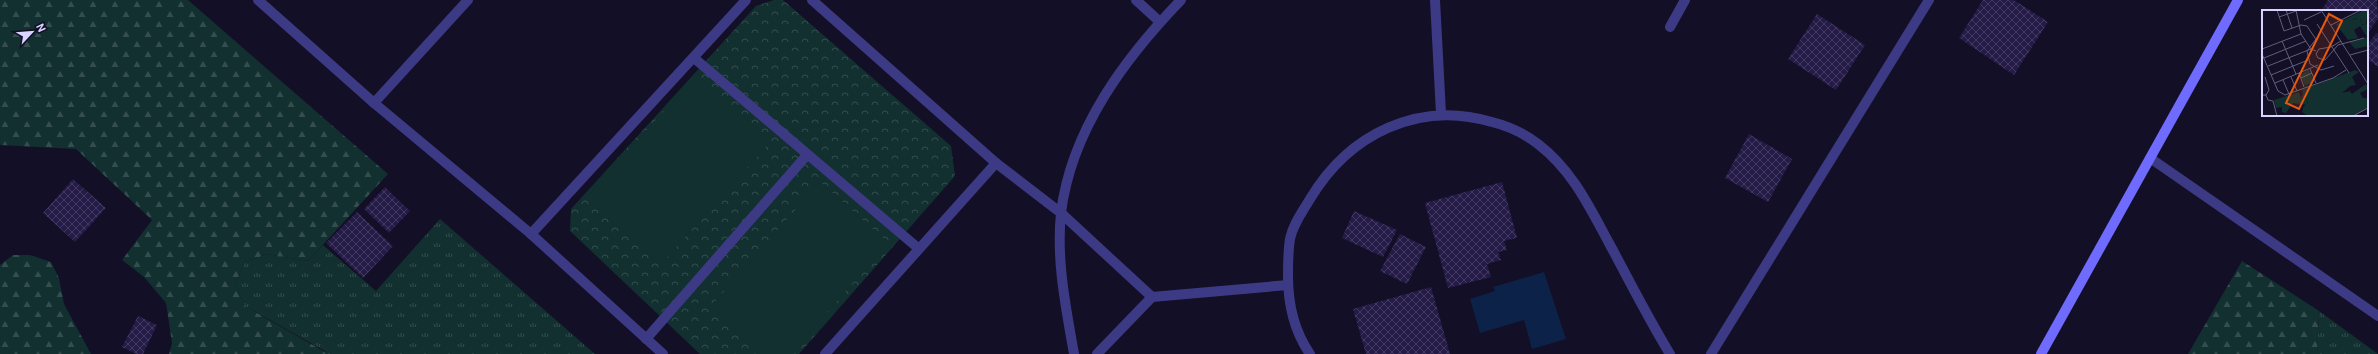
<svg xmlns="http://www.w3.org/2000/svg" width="2378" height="354" font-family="Roboto,sans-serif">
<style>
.grass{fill:url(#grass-tufts)}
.forest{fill:url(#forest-firs)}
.park{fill:url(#park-crowns)}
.pitch{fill:#12302f}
.water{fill:#0c2248}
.building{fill:url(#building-cross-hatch)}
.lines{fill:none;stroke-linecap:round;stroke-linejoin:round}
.lane{stroke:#3d3a85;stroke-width:10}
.street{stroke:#3d3a85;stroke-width:10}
.secondary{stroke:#6f6bff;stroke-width:10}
.inset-road{fill:none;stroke:#625e7d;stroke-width:1}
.view{fill:#e8590c;fill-opacity:0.15;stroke:#e8590c;stroke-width:2}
.inset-edge{fill:none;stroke:#d9d4ff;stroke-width:2}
</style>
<defs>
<pattern id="grass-tufts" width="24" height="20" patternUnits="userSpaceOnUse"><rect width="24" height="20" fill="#12302f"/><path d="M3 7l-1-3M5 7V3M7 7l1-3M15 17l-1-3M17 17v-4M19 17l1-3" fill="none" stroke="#344d4e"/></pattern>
<pattern id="forest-firs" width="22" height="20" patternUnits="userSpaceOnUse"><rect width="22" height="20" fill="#12302f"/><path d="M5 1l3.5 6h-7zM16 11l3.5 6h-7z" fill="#344d4e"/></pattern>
<pattern id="park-crowns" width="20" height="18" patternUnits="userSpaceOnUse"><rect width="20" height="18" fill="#12302f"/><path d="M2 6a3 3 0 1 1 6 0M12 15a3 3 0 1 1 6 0" fill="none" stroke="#344d4e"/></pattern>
<pattern id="building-cross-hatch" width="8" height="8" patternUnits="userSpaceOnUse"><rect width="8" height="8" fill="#241b47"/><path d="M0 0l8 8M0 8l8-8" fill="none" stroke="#433b63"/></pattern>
</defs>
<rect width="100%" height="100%" fill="#130f26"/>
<g class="grass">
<path d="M440,219l155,135h-269l-1,-3 -80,-45 -10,-22 10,-22 22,-8 41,7 15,-16 53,46z"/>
<path d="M2319,311l59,43h-61z"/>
</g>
<g class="forest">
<path d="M0,0h188l200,174 -80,87 -41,-7 -22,8 -10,22 10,22 80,46 1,2h-157l3,-11 -6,-40 -22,-26 -22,-17 30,-40 -76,-71 -76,-4z"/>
<path d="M13,255h17l21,7 8,16 5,26 27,50h-91v-89z"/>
<path d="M2242,261l77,50 -2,43h-129z"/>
</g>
<path class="park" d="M774,0h9l168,146 4,30 -156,178h-99l-130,-123 1,-22 185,-203z"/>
<g class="pitch">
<path d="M697,74l74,67 -111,124 -74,-67z"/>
<path d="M820,182l68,61 -98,111h-23l-55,-49z"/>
</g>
<path class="water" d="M1544,272l22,67 -34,10 -8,-29 -44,13 -10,-34 25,-8 -2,-4z"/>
<g class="building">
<path d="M1983,0h31l34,22 -34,53 -55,-37z"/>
<path d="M2328,0h49l1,19 -11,15v-23h-46z"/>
<path d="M1817,14l48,31 -29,45 -48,-31z"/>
<path d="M2376,33l2,1v33l-11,-8v-13z"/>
<path d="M1749,134l43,25 -24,43 -43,-24z"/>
<path d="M73,179l33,29 -31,34 -32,-29z"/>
<path d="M1502,182l15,56 -13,3 3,9 -9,2 3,8 -14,4 4,13 -43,11 -23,-85z"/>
<path d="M385,187l25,24 -21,22 -25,-24z"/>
<path d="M1354,211l43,19 -14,27 -41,-19z"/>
<path d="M357,212l36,34 -30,32 -37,-35z"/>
<path d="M1400,234l26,13 -19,37 -27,-13z"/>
<path d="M1431,287l19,67h-84l-13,-45z"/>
<path d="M138,316l19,9 -14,29h-7l-14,-7z"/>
</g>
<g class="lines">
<path class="lane" d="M646,339l161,-184"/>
<g class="street">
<path d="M258,0l116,103 157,131 132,120"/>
<path d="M812,0l184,163 65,50 91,84"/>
<path d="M1136,0l24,22"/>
<path d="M1435,0l6,113"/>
<path d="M1670,27l15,-27"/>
<path d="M694,58l224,190"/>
<path d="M374,103l94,-103"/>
<path d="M2150,158l228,158"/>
<path d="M531,234l215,-234"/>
<path d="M825,354l171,-191"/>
<path d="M1074,354c-8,-46 -18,-94 -13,-141 10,-83 64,-155 120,-213"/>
<path d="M1097,354l55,-57 136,-12"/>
<path d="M1310,354c-16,-23 -22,-51 -22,-78 0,-12 0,-25 2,-37 3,-15 13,-28 20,-40 39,-65 108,-99 182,-77 16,4 33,12 46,22 34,26 51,62 71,99 20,37 39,75 61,111"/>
<path d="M1711,354l218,-354"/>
</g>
<path class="secondary" d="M2041,354l197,-354"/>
</g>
<g transform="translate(2262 10)">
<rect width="106" height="106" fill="#130f26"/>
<path d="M102,0h4l-2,15 -6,-1 1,-8 -18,8 -3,-2zM93,60l4,2 -7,5 4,8 -6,1 -8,7 8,-2 2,3 14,-10 2,5 -8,4 3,5h5v10l-16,8h-44l-6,-4 1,-5 5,-4 -3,-6 -5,2 3,-5 -1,-4z" fill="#12302f"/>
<path d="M98,4l2,3 -2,4 2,4h4l2,-4v25l-13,3 -6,-7 18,-5 -7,-11 -6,4 4,8 -10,2 -12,-16 20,-5zM37,82l2,7h7l-1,6 -14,-2 -7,10 -4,-1v-5l-6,1 -2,-8z" fill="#12302f"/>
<path d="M47,60l5,11 -9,5 -5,-12z" fill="#12302f"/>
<path class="inset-road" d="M15,0l7,21 17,-6 6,1 10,15M24,0l6,18M34,0l5,24 10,15 5,2M59,0l47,74M17,7l17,-6M42,10l17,-8M55,14l32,49M69,15l30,-15M54,29l-9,12 3,13 11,6 13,-4M20,31l14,33M79,31l-10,6 -12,2 -3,5 2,4 7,2 13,-15 26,-7M0,39l39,-15M0,44l16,37 7,4 48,-17 13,-8M88,45l18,-5M2,48l42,-17M6,56l43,-17M48,59l6,14M37,63l5,14M9,65l37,-15M3,67l4,13 -3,5M29,67l6,14M39,68l11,-5M21,70l6,14M13,73l43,-18M0,85h4l2,5 5,1 4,15M91,106l15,-8"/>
<path class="view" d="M67,4l13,7 -43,88 -13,-6z"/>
<rect width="106" height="106" class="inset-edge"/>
</g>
<g transform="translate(32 32) rotate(64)" stroke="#130f26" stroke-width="3" paint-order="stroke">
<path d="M0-3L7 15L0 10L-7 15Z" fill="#d9d4ff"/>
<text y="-6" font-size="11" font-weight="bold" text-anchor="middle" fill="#d9d4ff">N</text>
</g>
</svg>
